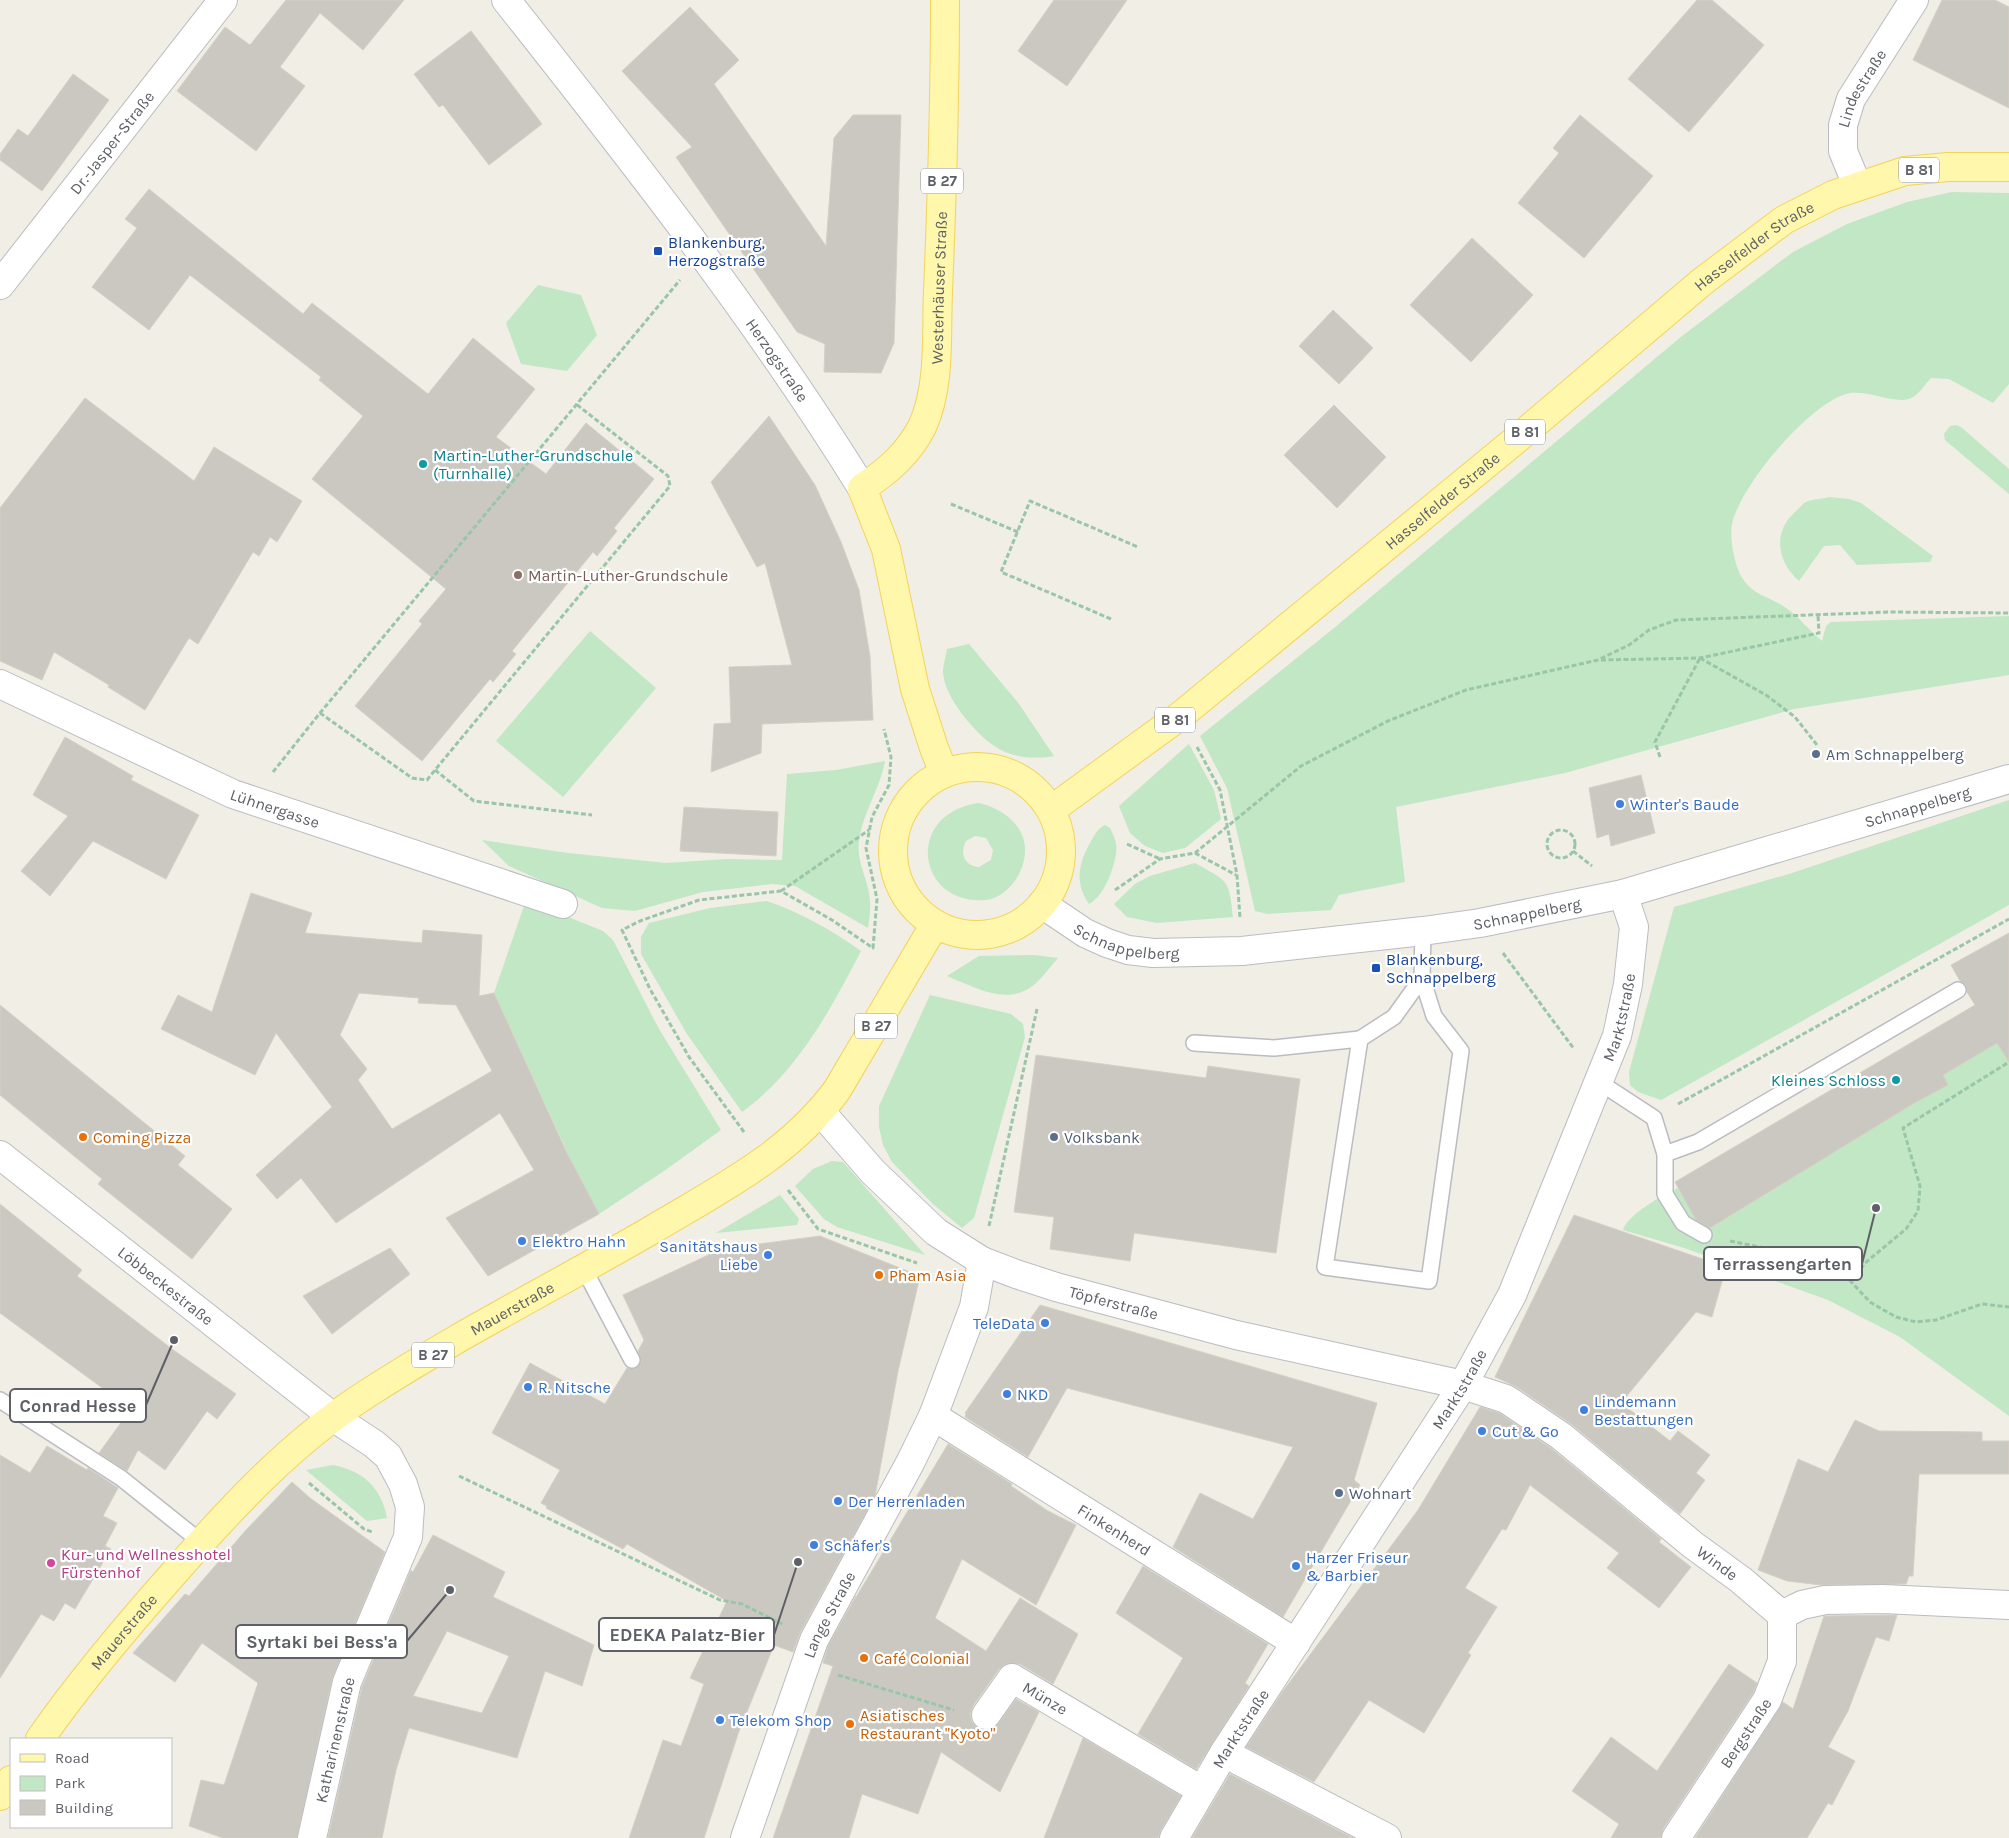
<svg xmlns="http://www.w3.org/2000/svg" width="2009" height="1838" font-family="Karla,sans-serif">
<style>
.green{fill:#c1e7c4;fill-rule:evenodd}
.building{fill:#cbc8c2;stroke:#d5d0c3;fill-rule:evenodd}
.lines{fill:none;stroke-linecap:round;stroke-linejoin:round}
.lane-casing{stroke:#babcc1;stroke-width:18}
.street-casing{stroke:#babcc1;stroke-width:30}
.secondary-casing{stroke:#bbbdc3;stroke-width:30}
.primary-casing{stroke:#f4d359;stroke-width:30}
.path{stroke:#99c6a8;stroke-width:3;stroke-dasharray:5 2.5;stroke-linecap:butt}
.lane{stroke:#fff;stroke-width:15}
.street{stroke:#fff;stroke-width:28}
.secondary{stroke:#fff;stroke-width:28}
.primary{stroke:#fff7ab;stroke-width:28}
.transit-dot{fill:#1a4fb4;stroke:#fff;stroke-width:2}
.culture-dot{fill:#0f9aa8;stroke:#fff;stroke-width:2}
.education-dot{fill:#8d6e63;stroke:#fff;stroke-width:2}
.service-dot{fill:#5c6f8a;stroke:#fff;stroke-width:2}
.shop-dot{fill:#3f7fe0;stroke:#fff;stroke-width:2}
.food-dot{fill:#e8710a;stroke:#fff;stroke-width:2}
.hotel-dot{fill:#d1479c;stroke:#fff;stroke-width:2}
.labels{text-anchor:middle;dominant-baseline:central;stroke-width:4.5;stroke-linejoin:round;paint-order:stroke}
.shield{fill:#fff;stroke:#8e9094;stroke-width:1}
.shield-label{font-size:15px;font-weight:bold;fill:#5d6066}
.street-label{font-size:16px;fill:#5d6066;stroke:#fff}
.transit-label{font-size:16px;fill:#164399;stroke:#fff;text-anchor:start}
.culture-label{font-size:16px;fill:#0d838f;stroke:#fff;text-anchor:start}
.education-label{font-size:16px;fill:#785e54;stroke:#fff;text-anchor:start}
.service-label{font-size:16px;fill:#4e5e75;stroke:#fff;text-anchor:start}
.shop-label{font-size:16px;fill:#366cbe;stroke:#fff;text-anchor:start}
.food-label{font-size:16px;fill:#c56008;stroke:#fff;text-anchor:start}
.hotel-label{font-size:16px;fill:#b23c85;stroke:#fff;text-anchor:start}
.leader{fill:none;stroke:#5d6066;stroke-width:2}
.callout-dot{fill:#5d6066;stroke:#fff;stroke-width:2}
.callout{fill:#fff;stroke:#5d6066;stroke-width:2}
.callout-label{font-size:18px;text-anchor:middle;font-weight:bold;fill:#5d6066}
</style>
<rect width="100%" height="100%" fill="#f0eee5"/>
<g class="green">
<path d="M1952,192l57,1v191l-16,19 -44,-24 -18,-1c-6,6 -11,15 -18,19 -15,10 -46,-9 -67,-3 -38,11 -106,92 -114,130 -3,13 3,45 11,55 11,17 28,18 43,29 13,9 24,23 36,33l4,-15 5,-4 178,-6v59l-215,34 -229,64 -169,34 9,75 -66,13 -8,15 -63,4 -13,-3 -28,-123 -27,-52 134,-108 348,-292 111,-84 54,-28 60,-22z"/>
<path d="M538,285l43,10 16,40 -30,36 -46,-7 -15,-41z"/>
<path d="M1956,425l5,2 48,42v25l-64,-54 -1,-6 6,-8z"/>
<path d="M1829,497l20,2 12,4 72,53 -3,6 -73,3 -17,-20 -16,1 -25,35c-21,-19 -27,-47 -5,-68 4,-3 8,-9 12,-11 6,-3 16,-3 23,-5z"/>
<path d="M590,631l66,57 -93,109 -67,-56z"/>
<path d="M969,644l50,60 35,52c-16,3 -38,2 -53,-6 -22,-11 -57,-52 -58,-78 0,-7 3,-16 4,-23z"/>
<path d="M1189,744l25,46 7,29 -36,29 -22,5 -18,-7 -15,-13 -11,-27z"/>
<path d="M885,761c-5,28 -22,51 -26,80 -3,22 10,39 11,60 1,9 -1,18 -2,27l-73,-42 -23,-2 -69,8 -68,19 -33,-3 -93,-42 -27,-26 86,13 98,10 61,-4 55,1 5,-86 49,-4z"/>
<path d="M2009,800v105l-348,195 -23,-8 -8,-7 -1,-13 45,-165 115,-33z"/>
<path d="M979,803c33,8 57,34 41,69 -6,13 -19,26 -34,28 -70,6 -82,-87 -7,-97zM975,836l11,2 7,12 -2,10 -12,7c-14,-1 -20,-13 -13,-26z"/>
<path d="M1105,825l5,3c4,8 8,17 6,26 -3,17 -12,42 -27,50 -14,-21 -11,-39 1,-61 4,-7 7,-14 15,-18z"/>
<path d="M1195,863c33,19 34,15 38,54l-76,6 -30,-6 -13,-13 21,-20 15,-8z"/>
<path d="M526,900l77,31 10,9 46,89 62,101 -57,41 -65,43 -30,-58 -75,-163z"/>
<path d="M767,901c35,12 64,29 94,50 -31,60 -64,121 -119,161l-55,-78 -46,-80v-17l8,-14 61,-15z"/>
<path d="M1034,955l24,3c-9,10 -19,25 -30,31 -26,15 -56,-3 -81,-13l32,-20z"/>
<path d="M930,995l81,19 12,10 2,13 -51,181 -12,10 -29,-24 -41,-42 -9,-17 -4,-18v-21z"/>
<path d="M2009,1026v390l-109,-79 -72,-37 -144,-52 -61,-18c6,-17 39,-34 55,-42l26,44 212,-130 27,-27 59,-35z"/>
<path d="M832,1161l11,1 82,93 -88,-28 -13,-8 -29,-33 18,-17z"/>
<path d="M780,1195l19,24 -2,6 -81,8z"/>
<path d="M333,1465c30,6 48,22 54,53l-20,3 -61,-51z"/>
</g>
<g class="building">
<path d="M286,0h118l-41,50 -43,-37 -40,54 25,19 -49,65 -79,-60 48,-64 25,18z"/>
<path d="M1054,0h73l-60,86 -49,-35z"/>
<path d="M1697,0h15l52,45 -75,87 -61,-53z"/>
<path d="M1942,0h53l14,7v101l-96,-48z"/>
<path d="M690,7l49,53 -25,24 112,162 8,-108 19,-23h48l-7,228 -13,30 -57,-1 1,-28 -28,-12 -121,-175 16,-10 -70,-76z"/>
<path d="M471,31l71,93 -53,41 -46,-60 -4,2 -25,-33z"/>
<path d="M73,74l36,26 -67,91 -42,-31v-6l18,-25 10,7z"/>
<path d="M1580,115l73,61 -69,82 -66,-55 41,-50 -6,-5z"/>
<path d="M149,189l154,125 9,-11 116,91 45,-56 62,51 -39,48 50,37 40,-51 68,56 -40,49 3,3 -20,25 -4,-4 -81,99 4,3 -23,28 -3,-3 -68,82 -67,-55 67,-82 -3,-3 27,-32 -134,-110 51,-63 -44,-36 2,-3 -131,-102 -41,55 -57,-43 45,-59 -12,-9z"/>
<path d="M1472,238l61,57 -62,67 -61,-57z"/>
<path d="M1333,310l40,38 -34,36 -40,-38z"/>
<path d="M85,398l109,83 20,-34 88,54 -25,41 -7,-5 -11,19 -6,-4 -55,92 -9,-6 -44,72 -37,-23 1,-2 -55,-33 -12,28 -42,-19v-153z"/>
<path d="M1334,405l52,52 -49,51 -53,-53z"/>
<path d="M769,416l46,69 26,57 18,48 11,66 3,64 -111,4 -1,29 -50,19 3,-48 17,-1 -2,-56 63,-2 -27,-102 -8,4 -46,-85z"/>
<path d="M65,737l68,39 -2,4 68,35 -33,64 -73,-38 -43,55 -29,-25 47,-55 -35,-21z"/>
<path d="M1641,775l14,58 -44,13 -2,-12 -12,4 -8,-50z"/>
<path d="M684,807l94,5 -2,44 -96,-5z"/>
<path d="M251,893l61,20 -7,20 117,10 1,-13 59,5 -3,61 15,-3 72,158 33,63 -111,62 -42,-58 88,-48 -34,-57 -164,110 -35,-45 -24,21 -21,-24 76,-68 -56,-74 -21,42 -94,-46 17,-34 34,17zM359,993l60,5 -1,5 38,2 36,66 -100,58 -34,-49 9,-11 -27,-34z"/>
<path d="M2009,933v129l-12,-19 -54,32 5,10 -32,17 -206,126 -14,-8 -21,-38 300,-177 -8,-13 -1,-7 -6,-4 -9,-16z"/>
<path d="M0,1005l185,151 -7,9 54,44 -40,50 -94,-75 4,-5 -102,-84z"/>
<path d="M1036,1055l170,23 2,-12 92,13 -24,174 -142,-20 -4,28 -80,-12 4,-32 -40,-5z"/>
<path d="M0,1204l82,66 -5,6 95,73 64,45 -19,25 -10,-8 -42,59 -27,-20 -11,21 -28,-18 32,-44 -131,-96z"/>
<path d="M1574,1215l152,52 -14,50 -16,-5 -75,91 49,38 8,-10 32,24 -14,18 9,7 -25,34 -110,-91 -55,-37 -20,-9z"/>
<path d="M820,1236l100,40 -22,95 -23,125 -75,137 -7,19 -19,-7 -36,89 -34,104h-75l34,-98 18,6 23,-62 -14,-6 37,-77 -100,-57 -4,5 -77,-41 1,-2 -6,-3 19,-33 -68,-37 38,-70 75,41 22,-36h9l5,-7 -3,-10 6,-11 -21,-45 98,-46z"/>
<path d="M390,1248l20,26 -78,60 -29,-38z"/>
<path d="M1040,1305l337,98 -23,77 6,5 -77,132 -110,-70 27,-54 53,26 40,-72 -226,-59 -39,69 -63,-40 1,-3 -1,-1z"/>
<path d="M1480,1407l19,6 53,36 109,90 -2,3 32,25 -32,41 -52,-40 12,-15 -89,-68 -24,45 -4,-1 -37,59 32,19 -29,46 3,2 -47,78 -55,-33 -55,82 -68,-35 37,-56 135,-181z"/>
<path d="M1855,1420l24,11 103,1v9h27v33h-90l-6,102h-4l-3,8 -85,1 -34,-4 -29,-11 40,-111 30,13z"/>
<path d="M948,1444l64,40 -1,2 37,25 28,14 -40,80 -74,-46 -27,59 51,33 34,-53 58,36 -25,50 -33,-20h-14l-7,5 -26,37 -3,8 2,8 5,5 7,3 8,-1 6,-5 18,-25 23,13 -39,80 -59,-40 -23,62 -56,-20 -13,44h-76l60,-172 -10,-3 5,-17 28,-50 -1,3z"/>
<path d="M47,1446l40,24 1,-2 30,20 -15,28 14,7 -12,23 6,3 -36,60 -10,-6 -11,18 -13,-7 -41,64v-223l30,18z"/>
<path d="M292,1482l18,16 75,54 -53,127 -35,159h-74l-34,-12 12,-46 23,5 34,-102 -56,-40 -27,39 -42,-29 52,-59 4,2 57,-66z"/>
<path d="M433,1535l72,37 -12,25 101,48 -12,41 -37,-15 -28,87 -108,-30 -13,42 -14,68h-54l34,-151 49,-117 2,2zM447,1631l62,25 -27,57 -69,-17z"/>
<path d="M1143,1566l125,78 -23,39 4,3 -53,83 -58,-35 45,-76 -67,-45z"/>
<path d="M1897,1615l-8,26 -13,-4 -28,74 -20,36 27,14 -23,44 -4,-2 -21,35h-112l88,-136 10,7 31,-93z"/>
<path d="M1729,1664l28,19 -4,10 -90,136 -2,9h-50l8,-14 -47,-33 39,-54 46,34z"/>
<path d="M1083,1738l98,58 -20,34 -3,8h-114z"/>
<path d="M1230,1774l123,64h-161z"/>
</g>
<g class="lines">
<defs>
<g id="lane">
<path d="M1422,978l12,38 27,35 -32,230 -104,-14 35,-228 34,-22 28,-39 1,-47"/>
<path d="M1194,1043l80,5 86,-9"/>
<path d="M1599,1082l55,36 11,36v40l18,29 21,12"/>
<path d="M1665,1154l33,-12 260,-152"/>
<path d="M584,1269l48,91"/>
<path d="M0,1400l121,78 80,64"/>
</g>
<g id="street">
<path id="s1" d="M1857,185l-14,-34v-26l8,-26 63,-99"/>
<path id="s2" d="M0,285l223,-285"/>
<path id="s3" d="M0,684l233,110 330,110"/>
<path id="s4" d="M1042,904l43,29 22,10 21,7 25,3 89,-2 181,-20 57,-8 143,-29 386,-115"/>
<path id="s5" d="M821,1112l52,60 63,60 46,29 34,13 40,13 180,48 227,50 43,14 55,37 132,109 48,35 41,35"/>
<path id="s6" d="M0,1155l333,262 41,27 14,12 15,28 7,23 -2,30 -61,145 -35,156"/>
<path id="s7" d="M933,1416l363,227"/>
<path d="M1782,1615l20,-10 23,-5 58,-1 126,6"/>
<path id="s8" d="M986,1715l26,-37 189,112"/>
<path d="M1224,1753l163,85"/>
<path id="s9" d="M745,1838l69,-198 96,-177 23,-47 41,-109 8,-46"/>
<path id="s10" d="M1174,1838l50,-85 239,-368 49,-90 105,-259 11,-52 6,-57 -11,-33"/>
<path id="s11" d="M1676,1838l91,-138 15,-39v-46"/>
</g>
<g id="secondary">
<path id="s12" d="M506,0c125,158 250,317 356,488"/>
</g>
<g id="primary">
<circle cx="977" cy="851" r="84"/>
<path id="s13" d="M944,773l-10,-25 -19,-59 -29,-140 -24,-61c25,-16 46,-34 60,-61 19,-41 14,-92 16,-135 4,-97 7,-195 7,-292"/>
<path id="s14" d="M1051,810l129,-94 338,-278 185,-157 81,-61 49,-25 72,-24 43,-4h61"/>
<path id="s15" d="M40,1739c41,-59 87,-113 134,-166 58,-66 117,-130 191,-178 94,-61 194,-111 290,-167 67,-40 135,-74 182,-138l98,-166"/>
<path d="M0,1796l11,-16"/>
</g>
</defs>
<use href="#lane" class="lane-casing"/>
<use href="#street" class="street-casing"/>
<use href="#secondary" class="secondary-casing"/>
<use href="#primary" class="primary-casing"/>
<g class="path">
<path d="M951,504l67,28"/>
<path d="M1111,619l-110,-47 29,-71 108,46"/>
<path d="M1700,658l66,37 29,22 22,28"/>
<path d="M1601,660l99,-2 119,-25 -1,-18"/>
<path d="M320,713l92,65 15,2 8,-10 235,-284 -2,-10 -92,-72"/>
<path d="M1197,747l23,43 17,85 3,43"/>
<path d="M1660,757l-5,-15 45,-84"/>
<path d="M435,770l39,31 118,14"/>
<path d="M273,772l47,-59 360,-433"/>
<circle cx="1561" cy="844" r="14"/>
<path d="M1127,844l33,15"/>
<path d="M1573,851l19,15"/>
<path d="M1195,853l41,22"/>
<path d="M1115,890l45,-31 35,-6 106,-87 87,-45 78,-31 132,-30 31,-15 20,-15 27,-10 214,-8 119,1"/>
<path d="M781,891l88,-61"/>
<path d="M1503,953l71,96"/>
<path d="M1678,1104l331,-185"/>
<path d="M744,1132l-55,-75 -39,-68 -28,-59 18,-9 59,-21 82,-9 51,29 41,28 4,-49 -11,-51 6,-31 17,-32 2,-28 -7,-28"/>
<path d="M788,1190l30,39 99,34"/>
<path d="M989,1226l48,-217"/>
<path d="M1730,1241l30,6 21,8 60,16 29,31 26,15 20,5 20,-2 46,-16 27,3"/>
<path d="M1852,1281l13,-18 41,-34 12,-18 2,-25 -17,-58 106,-66"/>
<path d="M459,1476l261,124 22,4 40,20"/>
<path d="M309,1483l55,46 8,3"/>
<path d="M838,1675l116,35"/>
</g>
<use href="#lane" class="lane"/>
<use href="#street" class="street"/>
<use href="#secondary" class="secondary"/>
<use href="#primary" class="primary"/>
</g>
<g class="transit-dot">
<rect x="653" y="246" width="10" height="10" rx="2.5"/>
<rect x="1371" y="963" width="10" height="10" rx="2.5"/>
</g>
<g class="culture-dot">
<circle cx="423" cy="464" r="5"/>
<circle cx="1896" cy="1080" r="5"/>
</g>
<circle class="education-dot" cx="518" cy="575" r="5"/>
<g class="service-dot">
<circle cx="1816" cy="754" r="5"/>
<circle cx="1054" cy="1137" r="5"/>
<circle cx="1339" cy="1493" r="5"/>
</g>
<g class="shop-dot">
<circle cx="1620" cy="804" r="5"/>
<circle cx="522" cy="1241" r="5"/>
<circle cx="768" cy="1255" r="5"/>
<circle cx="1045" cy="1323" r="5"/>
<circle cx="528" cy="1387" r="5"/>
<circle cx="1007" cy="1394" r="5"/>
<circle cx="1584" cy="1410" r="5"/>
<circle cx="1482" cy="1431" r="5"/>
<circle cx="838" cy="1501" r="5"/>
<circle cx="814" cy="1545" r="5"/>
<circle cx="1296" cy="1566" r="5"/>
<circle cx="720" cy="1720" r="5"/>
</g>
<g class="food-dot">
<circle cx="83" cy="1137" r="5"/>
<circle cx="879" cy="1275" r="5"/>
<circle cx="864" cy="1658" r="5"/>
<circle cx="850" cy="1724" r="5"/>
</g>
<circle class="hotel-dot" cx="51" cy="1563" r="5"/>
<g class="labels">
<g class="shield">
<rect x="1899" y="157.5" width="40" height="25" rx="4"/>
<rect x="921" y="168.5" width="42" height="25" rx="4"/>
<rect x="1505" y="419.5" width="40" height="25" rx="4"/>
<rect x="1155" y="707.5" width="40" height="25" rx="4"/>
<rect x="855" y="1013.5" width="42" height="25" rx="4"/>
<rect x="412" y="1342.5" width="42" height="25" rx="4"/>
</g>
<g class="shield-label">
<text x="1919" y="170">B 81</text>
<text x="942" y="181">B 27</text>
<text x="1525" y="432">B 81</text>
<text x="1175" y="720">B 81</text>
<text x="876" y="1026">B 27</text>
<text x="433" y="1355">B 27</text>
</g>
<g class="street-label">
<text stroke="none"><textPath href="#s1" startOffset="104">Lindestraße</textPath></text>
<text stroke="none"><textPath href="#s2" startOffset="181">Dr.-Jasper-Straße</textPath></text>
<text stroke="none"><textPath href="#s14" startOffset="902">Hasselfelder Straße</textPath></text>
<text stroke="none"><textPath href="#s13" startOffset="525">Westerhäuser Straße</textPath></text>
<text stroke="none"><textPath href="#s12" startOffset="451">Herzogstraße</textPath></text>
<text stroke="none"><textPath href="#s14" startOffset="499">Hasselfelder Straße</textPath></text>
<text stroke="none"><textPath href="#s4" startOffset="905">Schnappelberg</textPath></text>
<text stroke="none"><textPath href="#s3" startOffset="302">Lühnergasse</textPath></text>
<text stroke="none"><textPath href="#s4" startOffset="500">Schnappelberg</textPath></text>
<text stroke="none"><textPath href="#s4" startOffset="95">Schnappelberg</textPath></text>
<text stroke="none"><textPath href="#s10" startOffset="938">Marktstraße</textPath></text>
<text stroke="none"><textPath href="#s6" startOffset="211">Löbbeckestraße</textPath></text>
<text stroke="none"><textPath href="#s5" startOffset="359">Töpferstraße</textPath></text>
<text stroke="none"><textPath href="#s15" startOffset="646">Mauerstraße</textPath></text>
<text stroke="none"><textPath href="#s10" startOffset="532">Marktstraße</textPath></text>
<text stroke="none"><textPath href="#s7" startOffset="214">Finkenherd</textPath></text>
<text stroke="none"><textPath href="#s5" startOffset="1031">Winde</textPath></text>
<text stroke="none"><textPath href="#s9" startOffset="239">Lange Straße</textPath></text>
<text stroke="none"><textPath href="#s15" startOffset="136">Mauerstraße</textPath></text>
<text stroke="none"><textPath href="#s8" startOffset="84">Münze</textPath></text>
<text stroke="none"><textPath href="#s10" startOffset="128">Marktstraße</textPath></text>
<text stroke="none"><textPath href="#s11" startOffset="126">Bergstraße</textPath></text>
<text transform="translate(335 1740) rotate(-77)">Katharinenstraße</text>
</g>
<g class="transit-label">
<text x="668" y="242">Blankenburg,<tspan x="668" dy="18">Herzogstraße</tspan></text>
<text x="1386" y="959">Blankenburg,<tspan x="1386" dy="18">Schnappelberg</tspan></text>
</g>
<g class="culture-label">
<text x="433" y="455">Martin-Luther-Grundschule<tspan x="433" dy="18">(Turnhalle)</tspan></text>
<text x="1886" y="1080" text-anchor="end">Kleines Schloss</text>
</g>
<g class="education-label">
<text x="528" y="575">Martin-Luther-Grundschule</text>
</g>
<g class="service-label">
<text x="1826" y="754">Am Schnappelberg</text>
<text x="1064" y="1137">Volksbank</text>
<text x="1349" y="1493">Wohnart</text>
</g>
<g class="shop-label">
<text x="1630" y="804">Winter's Baude</text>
<text x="532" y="1241">Elektro Hahn</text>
<text x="758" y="1246" text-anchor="end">Sanitätshaus<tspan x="758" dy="18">Liebe</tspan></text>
<text x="1035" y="1323" text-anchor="end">TeleData</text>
<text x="538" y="1387">R. Nitsche</text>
<text x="1017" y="1394">NKD</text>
<text x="1594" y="1401">Lindemann<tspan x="1594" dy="18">Bestattungen</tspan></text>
<text x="1492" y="1431">Cut &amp; Go</text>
<text x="848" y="1501">Der Herrenladen</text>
<text x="824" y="1545">Schäfer's</text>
<text x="1306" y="1557">Harzer Friseur<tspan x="1306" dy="18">&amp; Barbier</tspan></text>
<text x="730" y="1720">Telekom Shop</text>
</g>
<g class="food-label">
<text x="93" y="1137">Coming Pizza</text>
<text x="889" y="1275">Pham Asia</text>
<text x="874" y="1658">Café Colonial</text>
<text x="860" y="1715">Asiatisches<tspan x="860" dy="18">Restaurant "Kyoto"</tspan></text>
</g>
<g class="hotel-label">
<text x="61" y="1554">Kur- und Wellnesshotel<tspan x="61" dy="18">Fürstenhof</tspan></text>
</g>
</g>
<path class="leader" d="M1876 1208L1862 1264M174 1340L146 1405M798 1562L774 1635M450 1590L407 1641"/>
<g class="callout-dot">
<circle cx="1876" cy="1208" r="5"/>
<circle cx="174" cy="1340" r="5"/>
<circle cx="798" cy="1562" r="5"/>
<circle cx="450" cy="1590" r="5"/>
</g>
<g class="callout">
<rect x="1704" y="1247" width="158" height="33" rx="5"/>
<rect x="10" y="1389" width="136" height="33" rx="5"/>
<rect x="599" y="1618" width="175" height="33" rx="5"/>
<rect x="236" y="1625" width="171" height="33" rx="5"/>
</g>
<g class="callout-label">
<text x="1783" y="1270">Terrassengarten</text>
<text x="78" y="1412">Conrad Hesse</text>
<text x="687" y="1641">EDEKA Palatz-Bier</text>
<text x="322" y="1648">Syrtaki bei Bess'a</text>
</g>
<rect x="10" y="1738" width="162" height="90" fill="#ffffff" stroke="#bebfc2"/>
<rect x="20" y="1754" width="25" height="8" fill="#fff7ab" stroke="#bebfc2"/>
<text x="55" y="1763" font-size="15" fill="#5d6066">Road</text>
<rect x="20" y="1776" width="25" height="15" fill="#c1e7c4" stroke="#bebfc2"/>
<text x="55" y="1788" font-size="15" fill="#5d6066">Park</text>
<rect x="20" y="1800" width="25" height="15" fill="#cbc8c2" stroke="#bebfc2"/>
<text x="55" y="1813" font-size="15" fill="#5d6066">Building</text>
</svg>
